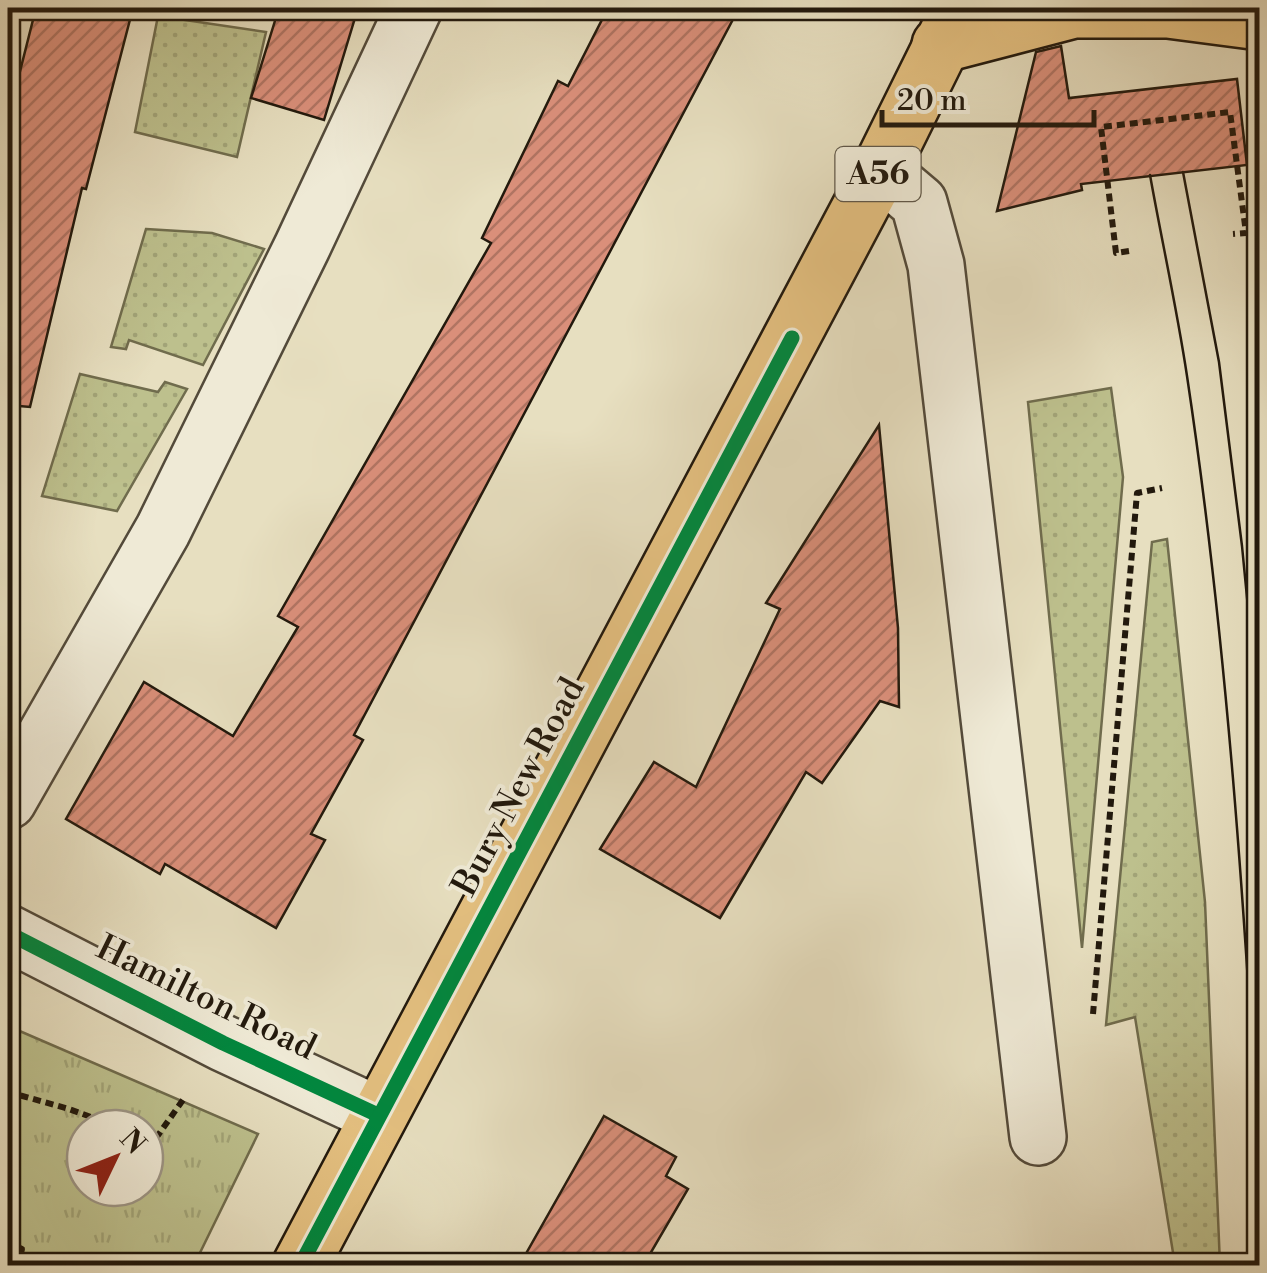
<svg xmlns="http://www.w3.org/2000/svg" width="1267" height="1273" font-family="'Libre Bodoni',serif">
<style>
.grass{fill:url(#grass-dots);stroke:#706c4d;stroke-width:2.5}
.park{fill:url(#park-tufts);stroke:#706c4d;stroke-width:2.5;fill-rule:evenodd}
.building{fill:url(#building-hatch);stroke:#22190d;stroke-width:2.5}
.lines{fill:none;stroke-linecap:round;stroke-linejoin:round}
.minor-casing{stroke:#534a3a;stroke-width:60}
.highway-casing{stroke:#22190d;stroke-width:60}
.path{stroke:#22190d;stroke-width:6;stroke-dasharray:8 5;stroke-linecap:butt}
.minor{stroke:#efead6;stroke-width:55}
.highway{stroke:#e4c080;stroke-width:55}
.tram{stroke:#22190d;stroke-width:2.5}
.cycleway-casing{stroke:#efead6;stroke-width:21}
.cycleway{stroke:#00873e;stroke-width:15}
.labels{text-anchor:middle;dominant-baseline:central;stroke-width:8;stroke-linejoin:round;paint-order:stroke}
.shield{fill:#efead6;stroke:#605849;stroke-width:2.5}
.shield-label{font-size:32px;font-weight:bold;fill:#22190d}
.street-label{font-size:35px;fill:#22190d;stroke:#efead6}
</style>
<defs>
<pattern id="grass-dots" width="8" height="8" patternUnits="userSpaceOnUse" patternTransform="scale(2.5)"><rect width="8" height="8" fill="#bdc08d"/><path d="M2 2h.1M6 6h.1" fill="none" stroke="#a2a478" stroke-width="1.8" stroke-linecap="round"/></pattern>
<pattern id="park-tufts" width="24" height="20" patternUnits="userSpaceOnUse" patternTransform="scale(2.5)"><rect width="24" height="20" fill="#bdc08d"/><path d="M3 7l-1-3M5 7V3M7 7l1-3M15 17l-1-3M17 17v-4M19 17l1-3" fill="none" stroke="#a2a478"/></pattern>
<pattern id="building-hatch" width="6" height="6" patternUnits="userSpaceOnUse" patternTransform="scale(2.5)"><rect width="6" height="6" fill="#da8f7a"/><path d="M-1 1l2-2M0 6l6-6M5 7l2-2" fill="none" stroke="#b07462"/></pattern>
</defs>
<rect width="100%" height="100%" fill="#e7dfc0"/>
<filter id="stains"><feTurbulence type="fractalNoise" baseFrequency=".002" numOctaves="4"/><feColorMatrix values="0 0 0 0 .2 0 0 0 0 .09 0 0 0 0 .02 0 0 0 .5 -.17"/></filter>
<radialGradient id="worn" r=".72"><stop offset=".6" stop-color="#630" stop-opacity="0"/><stop offset="1" stop-color="#630" stop-opacity=".3"/></radialGradient>
<g class="grass">
<path d="M158,16l108,16 -29,125 -102,-25z"/>
<path d="M146,229l66,4 52,16 -61,116 -74,-25 -3,9 -15,-2z"/>
<path d="M80,374l78,18 7,-10 22,7 -70,122 -75,-15z"/>
<path d="M1111,388l12,89 -41,471 -54,-546z"/>
<path d="M1167,539l38,363 15,363h-45l-40,-248 -29,8 46,-483z"/>
</g>
<path class="park" d="M8,1026l250,108 -64,131h-186zM85,1128h60v60h-60z"/>
<g class="building">
<path d="M36,8h97l-47,181 -4,-1 -52,219 -22,-2v-286z"/>
<path d="M279,8h79l-34,112 -73,-22z"/>
<path d="M608,8h131l-385,727 9,5 -52,94 14,6 -49,88 -111,-64 -5,10 -94,-55 78,-137 89,54 65,-109 -20,-11 213,-373 -9,-5 76,-157 10,5z"/>
<path d="M1061,46l8,52 168,-19 10,86 -166,19 1,6 -85,21 39,-159z"/>
<path d="M879,425l19,203 1,79 -19,-6 -58,82 -16,-11 -86,146 -120,-69 54,-87 42,25 84,-178 -14,-6z"/>
<path d="M604,1116l72,41 -10,19 22,13 -45,77h-124z"/>
</g>
<g class="lines">
<defs>
<g id="minor">
<path d="M880,170l39,33 17,62 102,872"/>
<path d="M8,801l155,-271 139,-283 112,-239"/>
<path d="M8,933l215,110 155,72"/>
</g>
<g id="highway">
<path d="M940,45l134,-35h94l92,12"/>
<path d="M300,1266l580,-1096 80,-162"/>
</g>
</defs>
<use href="#minor" class="minor-casing"/>
<use href="#highway" class="highway-casing"/>
<g class="path">
<path d="M1129,251l-13,2 -15,-126 129,-15 16,121 -13,1"/>
<path d="M1093,1014l44,-521 25,-5"/>
<path d="M8,1092l61,17 52,19"/>
<path d="M145,1137l9,4 31,-44"/>
<path d="M8,1243l14,6 -4,17"/>
</g>
<use href="#minor" class="minor"/>
<use href="#highway" class="highway"/>
<g class="tram">
<path d="M1183,172l36,190 23,184 18,186"/>
<path d="M1150,175c12,67 27,134 37,201 40,266 58,536 73,805"/>
</g>
<defs>
<g id="cycleway">
<path d="M8,933l215,110 155,72"/>
<path d="M300,1266l492,-928"/>
</g>
</defs>
<use href="#cycleway" class="cycleway-casing"/>
<use href="#cycleway" class="cycleway"/>
</g>
<g class="labels">
<rect class="shield" x="835.5" y="147" width="85" height="54" rx="8"/>
<g class="shield-label">
<text x="878" y="174">A56</text>
</g>
<g class="street-label">
<text transform="translate(519 787) rotate(-62)">Bury New Road</text>
<text transform="translate(206 998) rotate(26)">Hamilton Road</text>
</g>
</g>
<rect width="1267" height="1273" fill="none" stroke="#e7dfc0" stroke-width="40"/>
<rect x="10" y="10" width="1247" height="1253" fill="none" stroke="#22190d" stroke-width="5"/>
<rect x="20" y="20" width="1227" height="1233" fill="none" stroke="#22190d" stroke-width="2.5"/>
<g transform="translate(115 1158) rotate(47)"><circle r="48" fill="#efead6" stroke="#9d9686" stroke-width="2.5"/>
<path d="M0-8L18 38L0 25L-18 38Z" fill="#8f2418"/>
<text y="-15" font-size="28" font-weight="bold" text-anchor="middle" fill="#22190d">N</text>
</g>
<path d="M882 110v15h212v-15" fill="none" stroke="#22190d" stroke-width="5"/>
<text x="897" y="110" font-size="30" fill="#22190d" stroke="#efead6" stroke-width="8" paint-order="stroke">20 m</text>
<rect width="100%" height="100%" filter="url(#stains)"/>
<rect width="100%" height="100%" fill="url(#worn)"/>
</svg>
